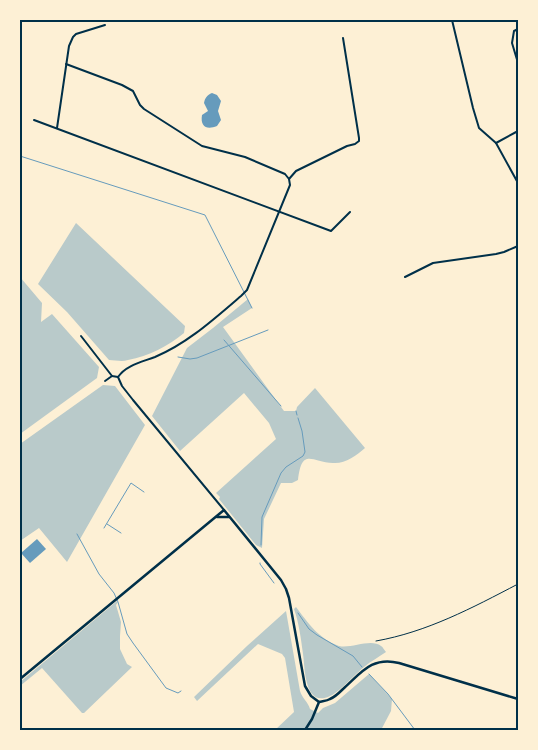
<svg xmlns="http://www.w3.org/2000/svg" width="538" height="750" font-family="'Source Serif 4',serif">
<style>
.green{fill:#b9caca}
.water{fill:#669bbc}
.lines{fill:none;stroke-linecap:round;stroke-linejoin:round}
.stream{stroke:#669bbc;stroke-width:1}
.path{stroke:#003049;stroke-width:1}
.minor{stroke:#003049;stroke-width:2}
.tertiary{stroke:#003049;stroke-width:2.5}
.neatline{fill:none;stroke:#003049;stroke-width:2}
</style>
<rect width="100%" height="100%" fill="#fdf0d5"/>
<g class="green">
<path d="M76,223l109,103 -1,7c-16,13 -35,23 -56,27 -6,2 -13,0 -19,0l-42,-48 -29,-28z"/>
<path d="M20,277l22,26 -1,19 11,-8 47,53 -2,11 -77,56z"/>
<path d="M248,299l4,9 -29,19 61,84h12l1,-4 18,-19 50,60c-9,8 -20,16 -32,15 -22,-1 -31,-16 -35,17l-6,3h-11l-17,36 -2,29 -6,-3 -37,-46 1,-2 -4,-4 60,-54 -7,-16 -25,-30 -64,58 -28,-35 35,-68 26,-20z"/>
<path d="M103,385l12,1 30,39 -78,137 -28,-34 -19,13v-97z"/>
<path d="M117,601l1,1 -2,3 5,17 -1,14v13l7,15 5,3 -48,46h-2l-40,-45 -22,18v-4z"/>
<path d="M296,607c12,16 23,32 43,39 12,3 32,-8 42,0 2,1 3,4 5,6 -7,5 -15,9 -22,15 -10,8 -25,26 -36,30 -24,9 -23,-30 -25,-43 -2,-15 -4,-31 -9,-45z"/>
<path d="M286,611l14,80c2,7 8,11 10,18l8,4 5,-5 12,-5 34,-29 23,25 -1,12 -10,19h-106l19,-18 -9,-54 -3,-4 -24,-10 -61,57 -3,-4 53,-51z"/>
</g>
<g class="water">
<path d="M212,93l5,2 4,6 -3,10 3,9 -4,6c-10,4 -17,1 -15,-11l6,-4 -4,-8c1,-5 3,-8 8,-10z"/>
<path d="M37,539l9,10 -16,14 -9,-10z"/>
</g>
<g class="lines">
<g class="stream">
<path d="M20,156l185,59 47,93"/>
<path d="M224,340l57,66"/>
<path d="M178,357l12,2 7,-1 71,-28"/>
<path d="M296,411l1,4"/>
<path d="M107,524l14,9"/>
<path d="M104,528l27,-45 13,9"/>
<path d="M77,534l22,40 15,19 4,9 9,32 6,9 33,45 12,5 3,-2"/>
<path d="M261,545l1,-28 19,-44 5,-6 17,-11 2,-4 -3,-21 -4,-13"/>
<path d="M260,563v1l14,19"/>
<path d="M298,613l11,16 8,6 36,21 9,11"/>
<path d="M369,674l19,20 27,36"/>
</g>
<path class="path" d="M376,641c51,-9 96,-33 142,-57"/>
<g class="minor">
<path d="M452,20l21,88 6,20 17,15 22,-12"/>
<path d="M518,29l-4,2 -2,12 6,20"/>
<path d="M66,64l56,21 11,6 7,14 4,4 58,37 43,11 40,17 4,5"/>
<path d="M34,120l297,111 19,-19"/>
<path d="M57,128l12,-82 4,-9 3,-3 29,-9"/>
<path d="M496,143l22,40"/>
<path d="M405,277l28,-14 63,-9 8,-2 14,-6"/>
<path d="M81,336l31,40 6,1"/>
<path d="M105,381l7,-5"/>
<path d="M224,510l-91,-110 -11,-14 -4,-9c8,-12 24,-15 37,-20 33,-14 59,-38 86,-61l6,-6 43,-105 -1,-6 7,-8 51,-25 8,-2 4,-3v-3l-16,-100"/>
</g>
<g class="tertiary">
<path d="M217,517h12"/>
<path d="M20,679l204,-169 57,70 5,9 3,9 16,88 6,10 8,6"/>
<path d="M305,730l7,-11 7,-17c4,-1 8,-1 11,-3 5,-2 9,-6 13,-10 18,-16 29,-33 56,-26l119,36"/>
</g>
</g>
<rect width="538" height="750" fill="none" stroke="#fdf0d5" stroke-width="42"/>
<rect x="21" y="21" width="496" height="708" class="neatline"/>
</svg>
